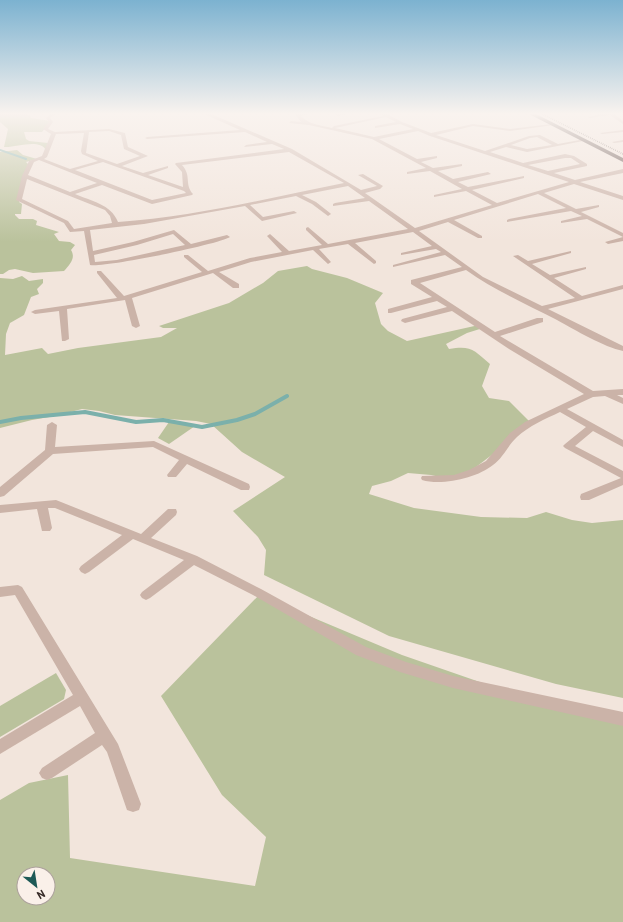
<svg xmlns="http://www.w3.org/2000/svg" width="623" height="922" font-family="Barlow,sans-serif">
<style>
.green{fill:#bac29c;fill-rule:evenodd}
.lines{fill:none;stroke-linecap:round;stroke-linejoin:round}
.stream-far1{stroke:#7bb0ab;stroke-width:2}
.stream{stroke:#7bb0ab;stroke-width:4}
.street{fill:#cbb3a8;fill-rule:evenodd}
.highway{fill:#58443f;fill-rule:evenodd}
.rail{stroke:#372b28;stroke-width:1.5;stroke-dasharray:0.5 1.5;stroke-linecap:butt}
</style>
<rect width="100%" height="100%" fill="#f2e5dc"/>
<g class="green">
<path d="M0,113l30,2 1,3 20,3 -9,11h-18l2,7 3,2 19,2 -2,7c-7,-12 -31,-2 -42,-3l4,-18 -8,-7z"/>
<path d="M17,150l6,5 14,4 -11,3 4,4 -11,36 3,2 -1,10h-6v1l4,4h14l4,2 -1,4 23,7 -5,2 5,7 11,1 5,3 -4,5c5,8 -1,14 -7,21l-31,2 -18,-4 -6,1 -6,4h-3v-122z"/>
<path d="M307,266l5,3 35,9 36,15 -8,10 6,21 7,7 19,10 72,-16 4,3 -16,5 -21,11 3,5c22,-4 25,1 41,15l-8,22 7,12 20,3 23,23 -56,43 -22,13 -23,-5 -23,-2 -17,8 -19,5 -3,8 45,14 67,9 46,1 19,-6 26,8 20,3 31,-3v178l-67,-14 -167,-48 -125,-61 2,-25 -8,-13 -25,-26 52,-34 -43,-25 -31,-28 -15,-3 -81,-6 -16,-4 -17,-2 -27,7 -23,4 -32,8v-150l13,1 9,-3 7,5 14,-2v4l-6,6 2,5 -8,3 -7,18 -14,8 -4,11 -1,21 37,-7 6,6 30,-6 83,-11 16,-9h-14l-4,-2 70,-23 34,-20 15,-12z"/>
<path d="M169,422l26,4 -26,18 -11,-6z"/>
<path d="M259,595l143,60 115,40 106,23v204h-623v-122l29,-17 39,-8 2,83 185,28 11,-49 -44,-42 -61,-99zM24,874h24v24h-24z"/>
<path d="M56,673l10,17 -2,9 -64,38v-31z"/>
</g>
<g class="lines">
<path class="stream-far1" d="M0,150l26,9"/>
<path class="stream" d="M0,422l21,-4 64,-6 51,10 27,-2 39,7 35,-7 18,-6 32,-18"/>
<g class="street">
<path d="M52,113h5l-7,5 3,4 -5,7 7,3 54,-3 16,4 3,14 20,9 -26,10 21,7 25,-7v2l-20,7 35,12 -1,-15 -7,-8 1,-1 108,-14 -12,-5 -28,3 2,-2 21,-3 -22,-10 -98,7 -2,-1 2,-1 93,-7 -38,-17h7l83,36 69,41 16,-4 -19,-11 5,-1 20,12 -3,3 -15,4 50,35 77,-23 -26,-14 -32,6v-2l28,-6 -32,-18 -23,3v-2l19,-4 -54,-29 -63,-14 -20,-2 2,-2 10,1 -7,-9h17l-10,3c8,9 20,9 31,12l2,-2 49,-10 -4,-3h6l17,9 29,11 42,-9 37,5 42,-5 2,1 -44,6 -37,-5 -37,9 49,16 44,-15 11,-1 18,9 27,-5 -2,2 -56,11 -21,-5 -16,5 33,11 42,-9 9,2 13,8v2l-33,7 21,7 48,-11v4l-43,9 43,14v4l-49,-16 -30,9 32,16 23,-4v2l-18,5 42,21v4l-36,-18 -26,4v-2l21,-5 -11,-5 -64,11v-2l2,-1 57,-11 -28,-14 -84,26 28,16v2h-4l-30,-16 -29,9 64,46 59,29 33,-8 -62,-42 5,-1 10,6 43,-10v2l-39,11 18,11 36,-8v2l-32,9 28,18 41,-11v4l-75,20 75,37v5c-19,-4 -48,-21 -66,-31 -31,-16 -63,-30 -91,-50l-46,13 75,49 42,-14h6v4l-43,14 93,55 30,-2v6h-6l6,3v6l-18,-8 -12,1 -26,12 56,31v7l-30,-16 -18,15 48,25v14l-34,15h-8l-1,-3 1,-3 40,-16 -56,-30 -2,-2 2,-2 21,-17 -26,-15c-15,7 -31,14 -43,25 -9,8 -14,21 -24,28 -16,13 -51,21 -71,15l-1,-2 1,-2 32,-1 15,-5 17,-9 24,-28 15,-11 59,-28 -75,-45 -57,-38 -47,12 -4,-2 1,-2 45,-12 -10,-6 -46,12h-3v-4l44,-12 -21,-13v-4l51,-13 -17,-12 -52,12v-2l48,-13 -5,-3 -35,6v-2l31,-7 -19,-14 -58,11 21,18v2l-2,1 -26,-20 -29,5 12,13 -3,2 -15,-14 -62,12 -32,10 20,12v4h-6l-20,-15 -81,25 8,28 -4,2 -4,-2 -7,-26 -58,9 2,30 -4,2h-3l-3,-30 -24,3 -4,-2 4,-2 82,-12 -20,-25v-2h4l23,25 78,-24 -18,-15v-2h4l20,16 42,-13 32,-6 -15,-16 3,-2 19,17 33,-6 -16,-15v-2l2,-1 20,17 80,-15 -39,-28 -36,5v-2l2,-1 30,-5 -17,-12 -46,9 14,7 14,11 1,1 -3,2 -16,-12 -16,-8 -46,9 13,12 31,-6 3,2 -35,8 -17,-15 -101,18 -54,6 3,21 40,-9 41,-12 17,14 36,-9 3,2c-10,7 -126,31 -140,28l-6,-34 -14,1 -6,-9 -48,-23 6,-24 7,-15 13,-5 9,-22 -8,-5 6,-7 -3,-4zM386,117l10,5 -21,4v2l25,-4 13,5 -39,8 -39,-9zM109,131l12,4 3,14 16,7 -23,8 -31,-11 3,-21zM418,131l12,5 139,46 -72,21 -25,-13 52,-12v-2l-56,11 -10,-5 33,-8 -3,-2 -35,7 -15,-8 24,-5v-2l-29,4 -12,-6 16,-4v-2l-20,3 -38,-20zM84,133l-3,18 1,3 16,7 -28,8 -26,-10 3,-2 9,-23zM537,137l15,8 -25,4 -16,-4 19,-7zM289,152l55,31c-75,15 -150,34 -226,39 -7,-18 -27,-21 -43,-28l27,-9 50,19 40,-9 1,-1c-9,-10 -1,-18 -11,-29zM565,158h6l9,6 -32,7 -20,-6zM39,160l58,23 -27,9 -42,-17 6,-13zM103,162l81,29 2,2 -34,7 -77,-30zM27,179l78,31 5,6 2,7 -38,6 -6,-8 -46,-22zM173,234l12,11 -68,15 -22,2 -1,-7 43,-10z"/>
<path d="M339,113h11l-12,3 -2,-1z"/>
<path d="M606,113h7l10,8v3l-13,-9 -20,3 -2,-1z"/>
<path d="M623,130v2l-21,2 -2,-1z"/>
<path d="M623,140v2l-9,1 -2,-1z"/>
<path d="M623,237v4l-15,3 -3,-2z"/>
<path d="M52,422l5,3 -2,22 99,-6 95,43 1,3 -1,3h-8l-54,-26 -11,13h-8l-1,-2 12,-15 -26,-13 -100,7 -49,42 -4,1v-10l45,-37 2,-25z"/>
<path d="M56,500l85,34 27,-25h8l1,3 -1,3 -25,23 46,18 64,33 105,58 40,15 47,14 170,36v14l-170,-38 -53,-16 -44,-17 -103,-60 -59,-30 -44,33 -4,2 -4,-2 -2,-3 2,-3 42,-32 -51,-21 -44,33 -4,2 -4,-2 -2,-3 2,-3 41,-31 -67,-27h-7l4,20 -2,3h-8l-5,-22 -37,4v-8z"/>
<path d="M18,585l4,2 96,157 23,60 -2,6 -6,2 -6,-2 -20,-58 -5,-7 -50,33 -5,2 -5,-2 -3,-5 3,-5 53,-35 -15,-27 -80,48v-15l73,-44 -58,-100 -15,2v-10z"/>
</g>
<path class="highway" d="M527,113h7l89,45v4z"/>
<path class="rail" d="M540,113l83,41"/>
</g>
<linearGradient id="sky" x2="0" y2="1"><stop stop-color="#7cb2d0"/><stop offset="0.47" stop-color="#f9f3ef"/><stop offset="1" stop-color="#f9f3ef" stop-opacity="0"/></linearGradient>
<rect width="623" height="242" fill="url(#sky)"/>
<g transform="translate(36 886) rotate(150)"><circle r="19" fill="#faf0e9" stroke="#aca19c"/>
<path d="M0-3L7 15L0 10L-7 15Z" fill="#1d5956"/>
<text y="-6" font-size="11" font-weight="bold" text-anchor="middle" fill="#372b28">N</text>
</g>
</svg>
